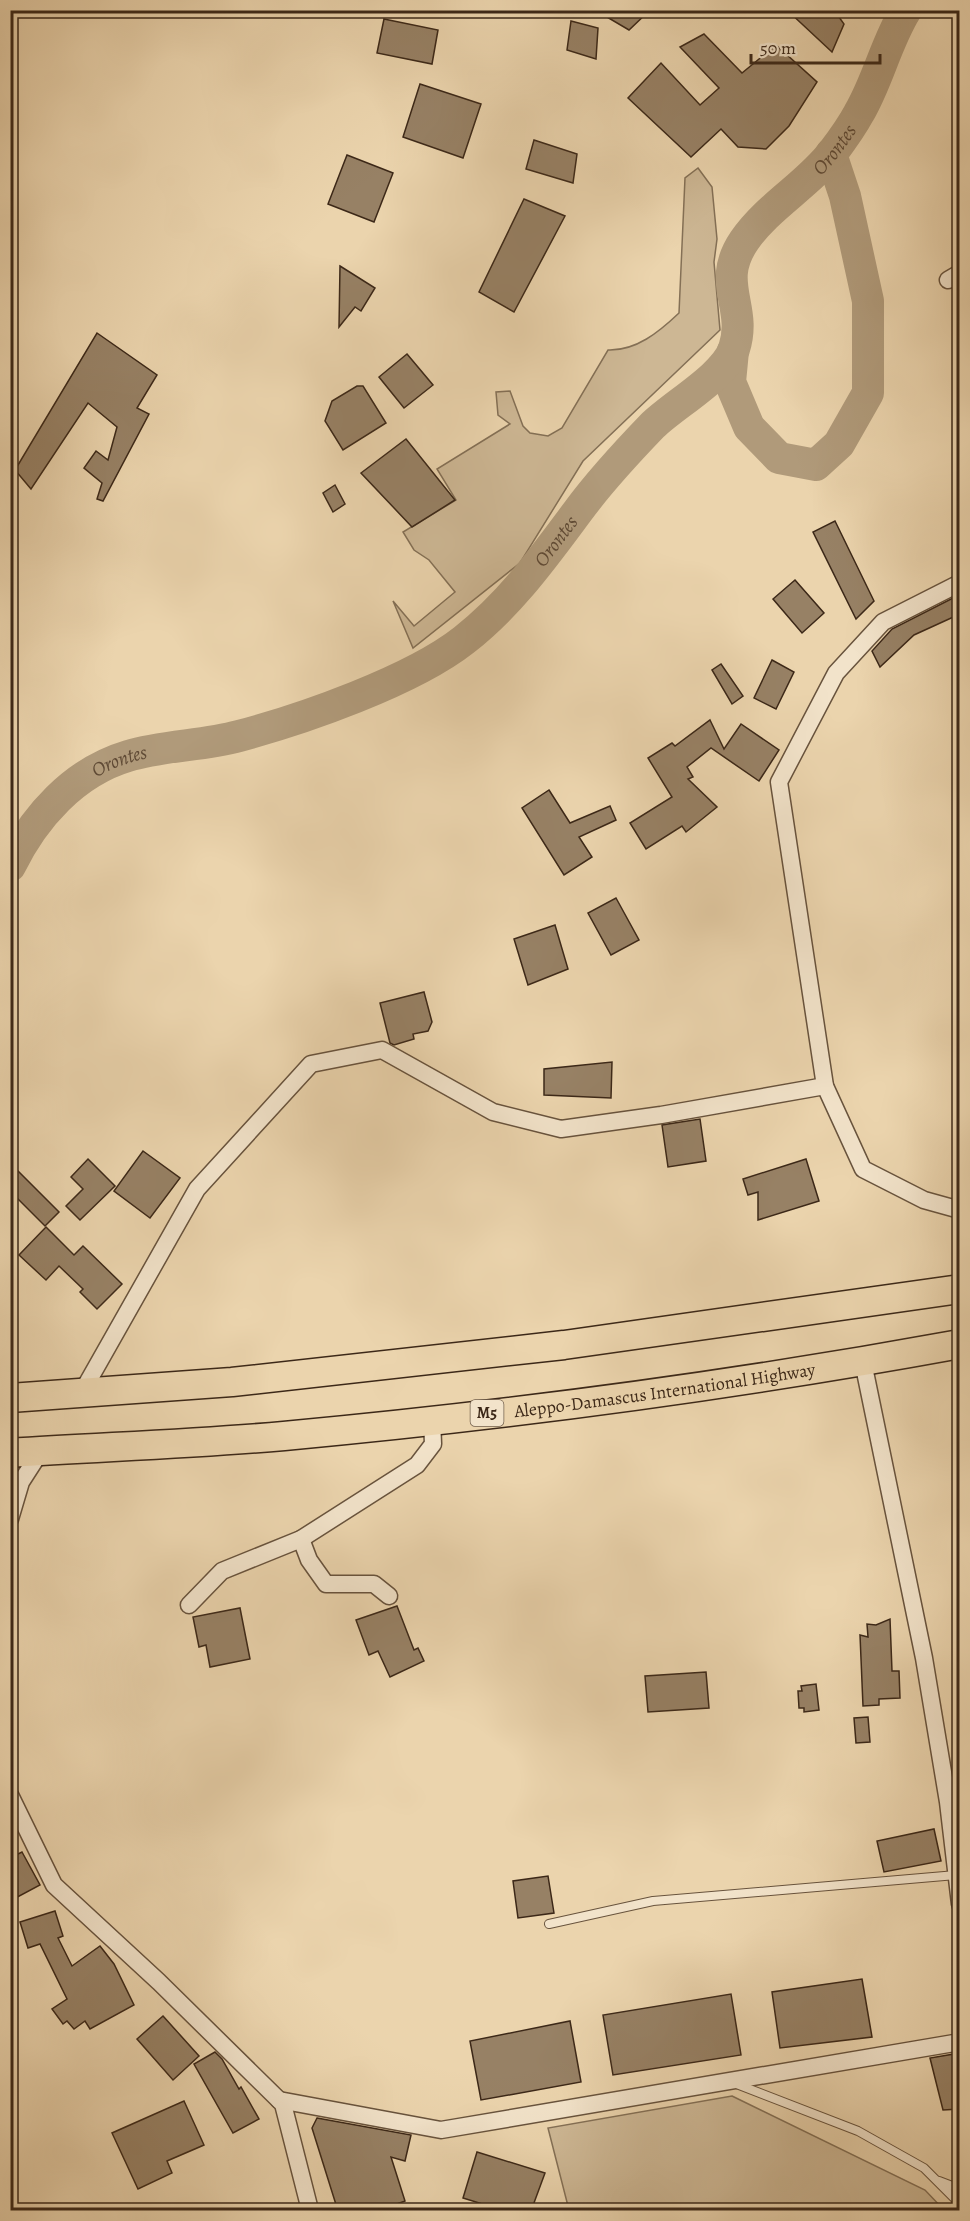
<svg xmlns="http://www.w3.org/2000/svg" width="970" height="2221" font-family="Alegreya,serif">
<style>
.green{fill:#cdb794;stroke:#847056;stroke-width:1.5}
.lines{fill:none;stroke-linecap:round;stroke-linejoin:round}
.river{stroke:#b09a7a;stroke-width:32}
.building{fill:#978165;stroke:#3c2818;stroke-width:1.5}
.lane-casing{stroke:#68533d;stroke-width:10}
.street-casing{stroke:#68533d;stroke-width:19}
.highway-casing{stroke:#3c2818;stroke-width:31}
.lane{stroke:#f2e3ca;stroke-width:8}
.street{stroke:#f2e3ca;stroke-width:16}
.highway{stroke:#ebd4ad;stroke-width:28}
.labels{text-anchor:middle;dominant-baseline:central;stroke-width:5;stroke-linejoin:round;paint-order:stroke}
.shield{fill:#f2e3ca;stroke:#73604d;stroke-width:1.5}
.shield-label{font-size:16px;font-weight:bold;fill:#3c2818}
.street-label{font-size:18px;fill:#3c2818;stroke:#f2e3ca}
.water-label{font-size:20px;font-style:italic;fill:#5f4a35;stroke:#f2e3ca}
</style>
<rect width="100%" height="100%" fill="#ebd4ad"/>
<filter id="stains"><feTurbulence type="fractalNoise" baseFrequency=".00333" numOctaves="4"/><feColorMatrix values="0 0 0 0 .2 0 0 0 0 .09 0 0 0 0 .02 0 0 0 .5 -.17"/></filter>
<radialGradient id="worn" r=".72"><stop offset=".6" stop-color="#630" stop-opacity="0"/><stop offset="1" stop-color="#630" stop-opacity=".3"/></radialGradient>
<g class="green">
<path d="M698,168l14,19 5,52 -3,23 6,68 -137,131 -63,102 -107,85 -20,-47 21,25 41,-34 -26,-32 -15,-10 -11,-18 53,-32 -19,-31 73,-45 -12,-9 -2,-23 14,-1 13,35 7,7 18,3 14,-8 46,-78c28,1 51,-18 71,-37l6,-135z"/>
<path d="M732,2096l193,94 19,20h-375l-21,-82z"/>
</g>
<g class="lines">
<g class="river">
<path d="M733,351l-3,31 19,45 30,31 37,7 23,-21 29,-51v-92l-23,-105 -14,-42"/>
<path id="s1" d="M10,866c24,-49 64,-94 118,-110 35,-11 75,-10 111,-20 64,-17 173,-55 225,-96 47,-37 79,-82 114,-129 22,-30 48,-58 74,-85 21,-21 72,-49 82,-77 14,-43 -19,-65 10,-108 24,-35 64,-56 89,-89 9,-12 19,-26 26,-39 19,-32 27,-71 47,-103"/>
</g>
</g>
<g class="building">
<path d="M595,10h55l-21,20z"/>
<path d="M787,10h47l10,14 -12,28z"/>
<path d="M384,19l54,11 -6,34 -55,-11z"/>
<path d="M571,21l27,7 -2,31 -29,-9z"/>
<path d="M704,34l38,39 34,-28 41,37 -28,44 -23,23 -28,-2 -17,-18 -30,28 -63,-59 33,-35 39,42 19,-17 -39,-41z"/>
<path d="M420,84l61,20 -18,54 -60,-21z"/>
<path d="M534,140l43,14 -4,29 -47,-14z"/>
<path d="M347,155l46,18 -19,49 -46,-18z"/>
<path d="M524,199l41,17 -51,96 -35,-20z"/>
<path d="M340,266l35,22 -14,23 -6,-4 -16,20z"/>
<path d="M97,333l60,42 -20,33 12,6 -46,87 -6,-2 5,-16 -18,-15 12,-17 12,9 9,-33 -29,-24 -57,86 -16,-19z"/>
<path d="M407,354l26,31 -29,23 -25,-31z"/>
<path d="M357,386h6l23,37 -43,27 -18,-29 7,-20z"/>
<path d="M406,439l49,61 -43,27 -51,-54z"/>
<path d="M335,485l10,19 -12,8 -10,-19z"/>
<path d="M835,521l39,80 -18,18 -43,-87z"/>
<path d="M795,580l29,33 -22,20 -29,-34z"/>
<path d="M955,597l5,9v8l-46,21 -34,32 -8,-16 20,-22z"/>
<path d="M772,660l22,12 -18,37 -22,-11z"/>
<path d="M721,664l22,32 -11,8 -20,-34z"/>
<path d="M710,720l14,29 17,-25 38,26 -20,31 -48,-33 -24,19 6,10 -5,2 29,28 -31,25 -4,-6 -36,23 -16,-26 42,-26 -24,-39 24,-15 3,3z"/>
<path d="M549,790l21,33 40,-17 6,14 -37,17 13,20 -28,18 -42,-67z"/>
<path d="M616,898l23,42 -28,15 -23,-42z"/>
<path d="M555,925l13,44 -40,16 -14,-46z"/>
<path d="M424,992l8,30 -4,9 -15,3 1,5 -20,6 -4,-2 -10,-40z"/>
<path d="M612,1062l-1,36 -67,-3v-26z"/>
<path d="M700,1119l6,42 -38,6 -6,-42z"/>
<path d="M143,1151l37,27 -30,40 -36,-27z"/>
<path d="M88,1159l27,27 -35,34 -14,-14 17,-17 -12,-12z"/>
<path d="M806,1159l13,42 -61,19v-28l-10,3 -5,-16z"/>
<path d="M10,1163l49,49 -14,14 -35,-35z"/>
<path d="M46,1227l28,28 9,-9 39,38 -25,25 -17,-17 3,-3 -24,-23 -13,14 -27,-25z"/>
<path d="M397,1606l17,44 4,-2 6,13 -34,16 -12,-26 -9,4 -13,-35z"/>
<path d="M240,1608l10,51 -40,8 -4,-22 -7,2 -6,-30z"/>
<path d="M890,1619l2,52h7l1,27 -21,1v6l-16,1 -3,-71 8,2 -1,-13 9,1z"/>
<path d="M706,1672l3,36 -61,4 -3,-36z"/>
<path d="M816,1684l3,26 -15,2v-4h-5l-1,-17h4l-1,-5z"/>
<path d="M868,1717l2,25 -14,1 -2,-25z"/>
<path d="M934,1829l7,32 -57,11 -7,-31z"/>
<path d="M22,1852l18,33 -30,16v-43z"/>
<path d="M548,1876l6,37 -36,5 -5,-37z"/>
<path d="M55,1911l8,25 -5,2 14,28 28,-20 14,18 20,41 -44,24 -5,-8 -11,8 -7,-8 -4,3 -11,-15 15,-10 -27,-55 -12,4 -8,-26z"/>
<path d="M862,1979l10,58 -92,11 -8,-56z"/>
<path d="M731,1994l10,61 -128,20 -10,-60z"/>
<path d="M163,2016l36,40 -26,24 -36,-41z"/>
<path d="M570,2021l11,61 -100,18 -11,-59z"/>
<path d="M215,2052l7,7 17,30 2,-2 18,32 -26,14 -39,-69z"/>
<path d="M960,2053v56l-17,1 -13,-52z"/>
<path d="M184,2101l20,44 -37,16 5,12 -34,16 -26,-56z"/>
<path d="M317,2118l94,17 -6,26 -14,-4 14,44 -27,10h-40l-26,-83z"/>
<path d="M477,2152l68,21 -14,38h-26l-42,-13z"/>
</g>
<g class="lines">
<defs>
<g id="lane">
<path d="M549,1924l104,-23 303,-26"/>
<path d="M734,2083l124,48 66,37 36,36"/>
<path d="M939,2181l21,8"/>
</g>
<g id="street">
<path d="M948,280l12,-7"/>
<path d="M960,583l-77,39 -47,51 -57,109 46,304 38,83 61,31 36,10"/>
<path d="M863,1362l61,296 24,144 12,102"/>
<path d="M81,1394l116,-205 114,-125 71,-14 111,62 68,17 100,-14 164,-29"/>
<path d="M10,1519l11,-37 20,-31"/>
<path d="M301,1539l8,21 17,24h48l15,12"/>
<path d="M189,1605l33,-34 79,-32 116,-74 16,-21 -1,-25"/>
<path d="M10,1795l44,90 105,97 124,122 27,106"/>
<path d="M279,2100l162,30 519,-88"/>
</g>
<g id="highway">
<path d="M10,1398l222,-16 332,-37 396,-56"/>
<path id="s2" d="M10,1453c91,-6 183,-9 274,-17 226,-21 452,-51 676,-92"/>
</g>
</defs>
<use href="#lane" class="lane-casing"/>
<use href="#street" class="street-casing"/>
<use href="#highway" class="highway-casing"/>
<use href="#lane" class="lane"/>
<use href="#street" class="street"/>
<use href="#highway" class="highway"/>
</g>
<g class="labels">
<rect class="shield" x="470.5" y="1400" width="33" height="26" rx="4.5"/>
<g class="shield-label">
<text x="487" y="1413">M5</text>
</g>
<g class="street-label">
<text stroke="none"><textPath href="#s2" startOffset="658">Aleppo-Damascus International Highway</textPath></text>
</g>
<g class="water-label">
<text stroke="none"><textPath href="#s1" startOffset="1164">Orontes</textPath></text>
<text stroke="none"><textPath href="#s1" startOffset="660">Orontes</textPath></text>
<text stroke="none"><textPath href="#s1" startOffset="156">Orontes</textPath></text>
</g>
</g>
<rect width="970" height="2221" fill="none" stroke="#ebd4ad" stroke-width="36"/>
<rect x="12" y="12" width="946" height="2197" fill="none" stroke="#3c2818" stroke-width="3"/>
<rect x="18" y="18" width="934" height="2185" fill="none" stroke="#3c2818" stroke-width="1.5"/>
<path d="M751 54v9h129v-9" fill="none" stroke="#3c2818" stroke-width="3"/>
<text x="760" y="54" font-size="18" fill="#3c2818" stroke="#f2e3ca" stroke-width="4.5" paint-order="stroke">50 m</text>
<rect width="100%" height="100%" filter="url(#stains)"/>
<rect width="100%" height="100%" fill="url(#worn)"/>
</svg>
